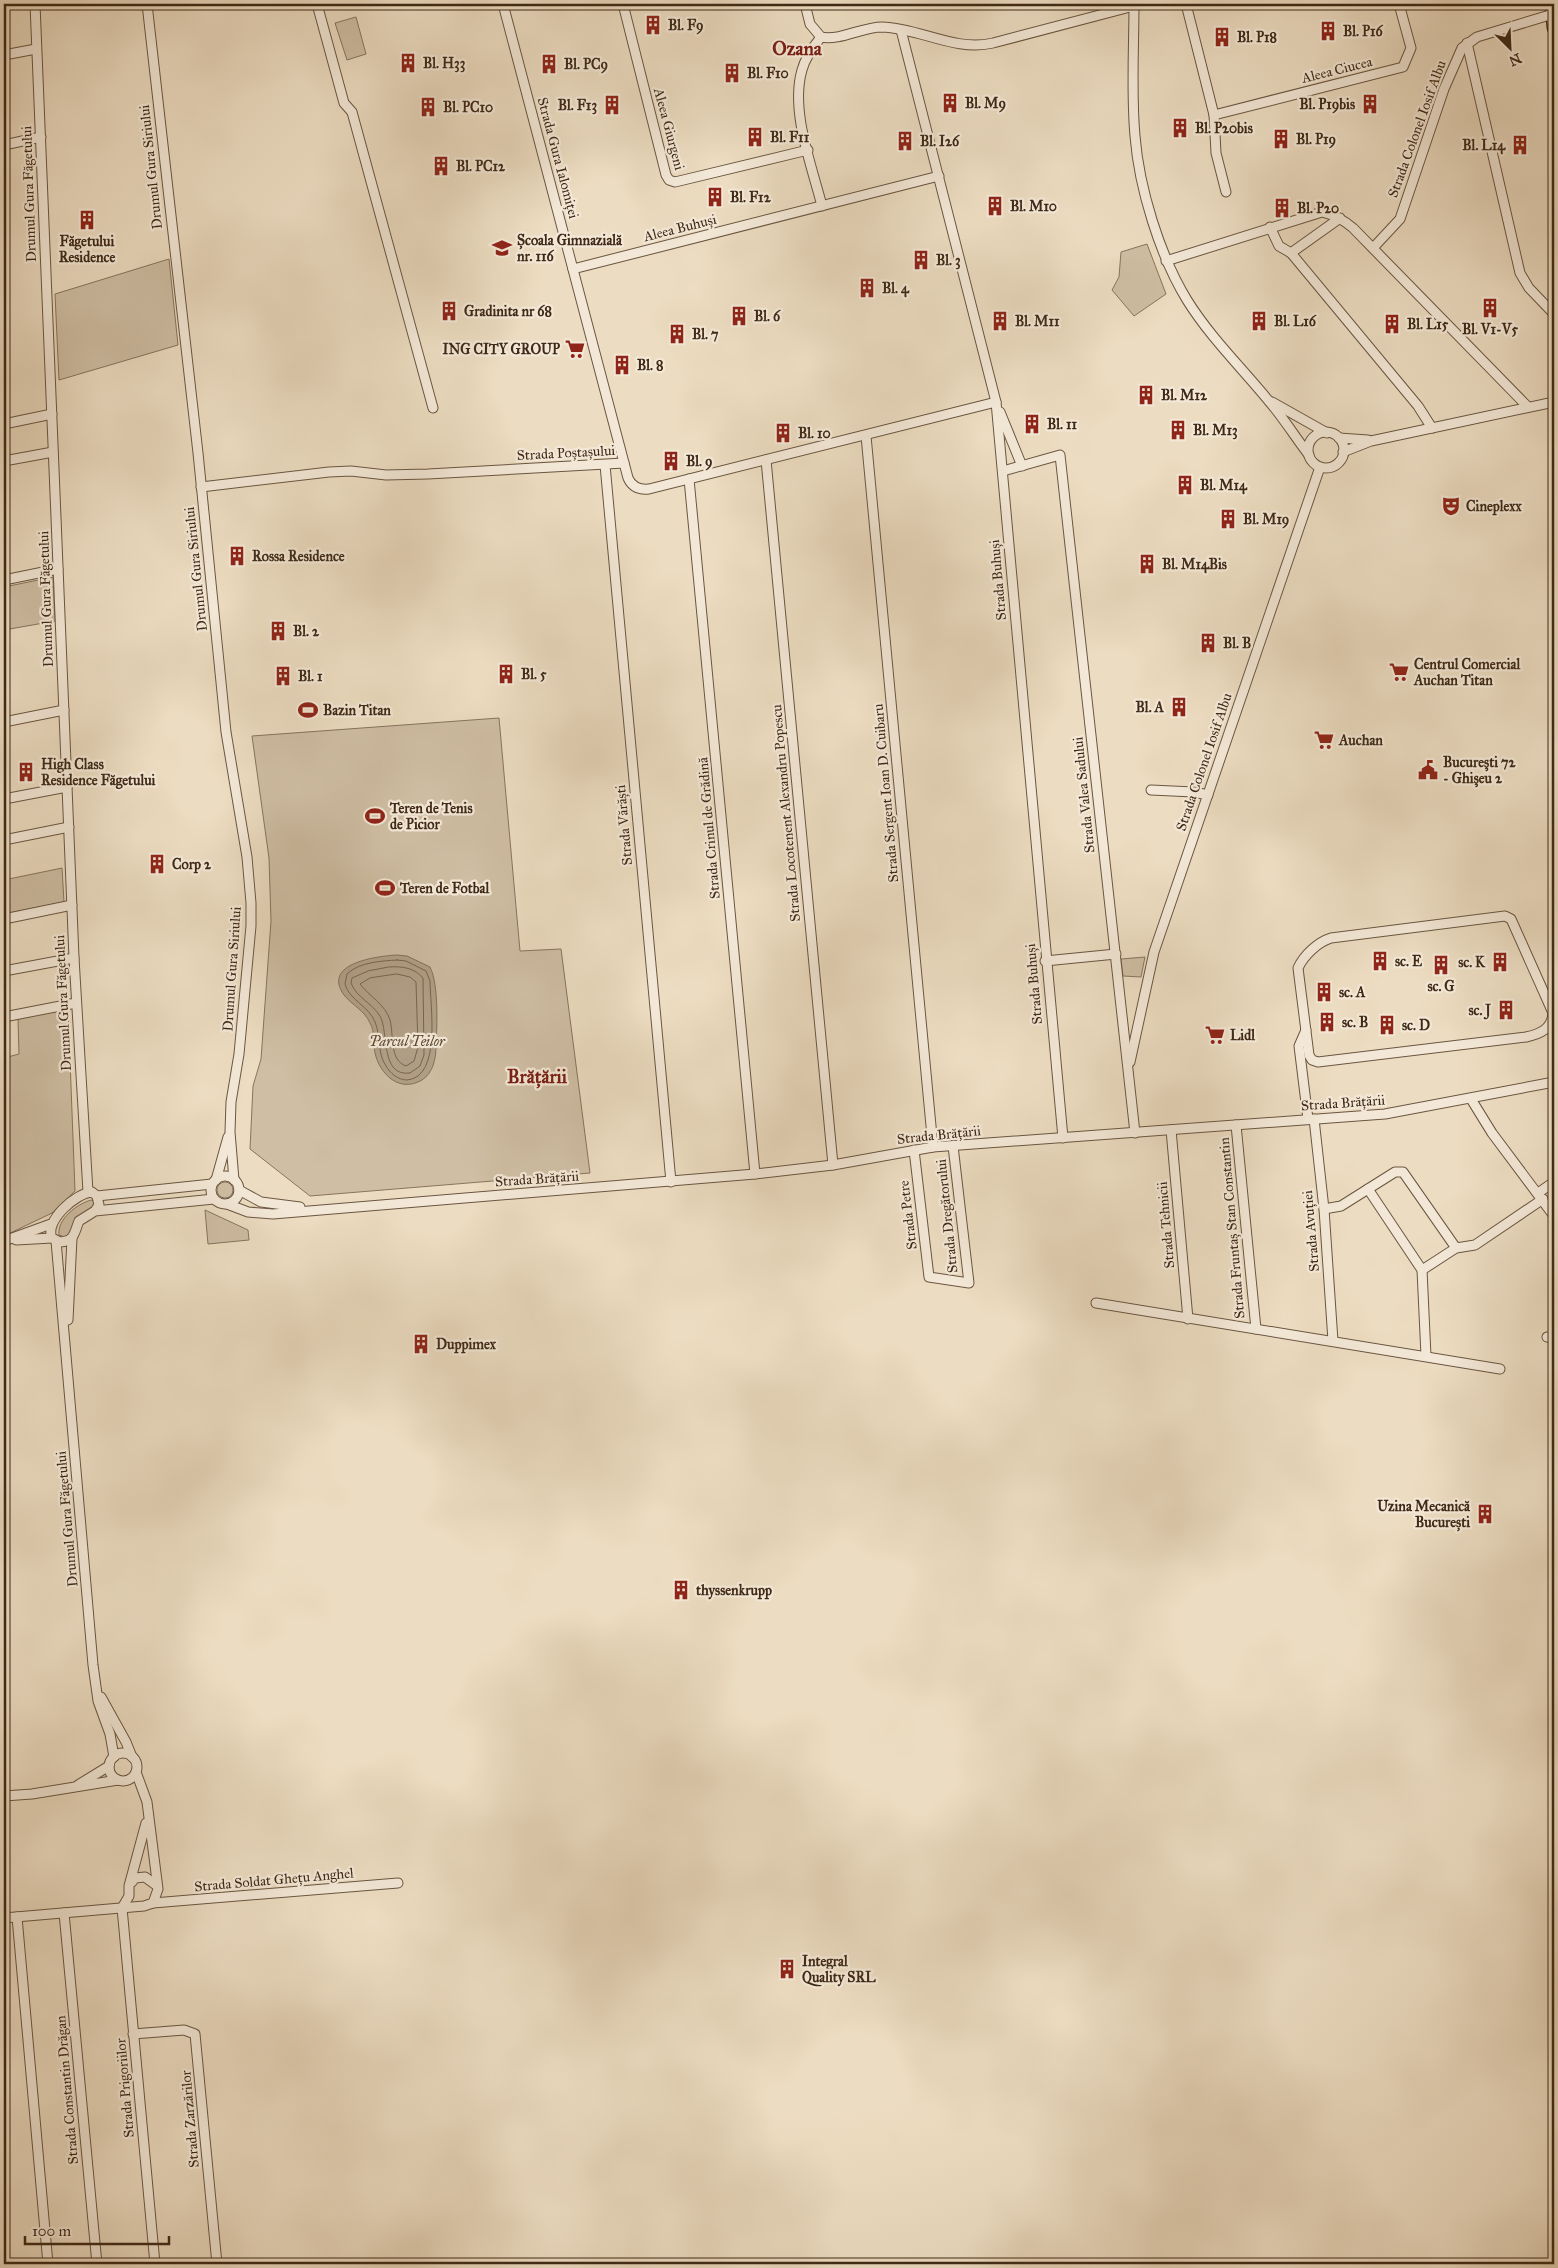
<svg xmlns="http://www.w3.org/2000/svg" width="1558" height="2268" font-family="'IM FELL Great Primer',serif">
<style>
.green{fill:#cfbea4;stroke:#87745d}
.water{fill:#b19f87;stroke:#83705a}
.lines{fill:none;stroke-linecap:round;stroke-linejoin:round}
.shore{stroke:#78644e;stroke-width:1}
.minor-casing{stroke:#6a5641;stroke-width:11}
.secondary-casing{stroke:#3f2916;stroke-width:15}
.minor{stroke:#f3e8d7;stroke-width:9}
.secondary{stroke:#f3e8d7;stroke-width:12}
.labels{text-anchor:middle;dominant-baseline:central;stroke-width:4.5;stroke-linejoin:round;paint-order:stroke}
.poi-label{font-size:14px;font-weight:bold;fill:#3f2916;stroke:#f3e8d7;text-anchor:start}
.street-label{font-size:14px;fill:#3f2916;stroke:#f3e8d7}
.park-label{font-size:14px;font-style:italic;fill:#5c4732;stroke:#f3e8d7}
.district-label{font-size:19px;font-weight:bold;fill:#7a1f14;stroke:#f3e8d7}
</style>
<rect width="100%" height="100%" fill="#ecdcc1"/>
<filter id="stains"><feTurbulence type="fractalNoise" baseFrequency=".004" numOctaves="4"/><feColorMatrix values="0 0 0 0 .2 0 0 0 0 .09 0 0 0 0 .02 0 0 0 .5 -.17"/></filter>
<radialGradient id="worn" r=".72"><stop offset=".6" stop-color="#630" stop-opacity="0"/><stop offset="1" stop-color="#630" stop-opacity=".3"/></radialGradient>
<g class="green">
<path d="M356,17l10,37 -19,6 -12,-37z"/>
<path d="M1147,244l19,50 -32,22 -22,-26 7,-13 2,-25z"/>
<path d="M169,259l9,86 -119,35 -4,-86z"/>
<path d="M53,577l2,44 -51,9v-43z"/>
<path d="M499,718l21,233 41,-2 29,224 -280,23 -60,-47 3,-63 8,-27 10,-138 -2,-63 -17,-122z"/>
<path d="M62,868l2,34 -60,12v-34z"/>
<path d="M1145,957l-4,20 -18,-1 -2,-17z"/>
<path d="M68,1007l7,184 -23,22 -48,23v-178l15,-4 -1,-35z"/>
<circle cx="225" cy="1190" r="8"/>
<path d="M91,1200l3,1 -1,5 -16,12 -4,15 -8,4 -6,-2c-2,-16 18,-31 32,-35z"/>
<path d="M205,1210l43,20 1,10 -41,4z"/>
</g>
<path class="water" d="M397,955l10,1 23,11c9,18 7,59 6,79 0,13 -3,27 -14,34 -22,13 -42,-5 -47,-27 -2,-10 0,-22 -5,-30 -5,-12 -18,-18 -26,-28 -23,-32 34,-39 53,-40z"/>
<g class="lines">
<g class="shore">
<path d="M397,960l9,1 20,10 4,10c0,24 12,96 -23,99 -9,0 -17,-7 -21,-14 -9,-13 -5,-30 -11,-44 -6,-16 -26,-22 -30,-38l2,-10c12,-12 35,-13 50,-14z"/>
<path d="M389,967c13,-1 26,1 34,11l1,77 -4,11 -10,7c-30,4 -21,-41 -30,-57 -8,-13 -24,-19 -29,-33l1,-5 16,-7z"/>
<path d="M397,974l13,3 6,5 2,65 -4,14 -8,5c-17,-6 -12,-31 -16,-46 -5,-16 -21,-24 -30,-36l10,-6z"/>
</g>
<defs>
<g id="minor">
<path d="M35,4l39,954 14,234"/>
<path d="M147,4l51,449 28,279 21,125 4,46v23l-12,128 -8,48 -1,30 4,48"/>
<path d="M317,4l27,99 8,9 81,296"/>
<path d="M503,4l125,474c4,9 11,12 21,11l347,-87"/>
<path d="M623,4l43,171 3,5 6,2 133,-32"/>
<path d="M805,4l5,20 11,13c19,4 41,-10 61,-10 38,1 73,25 111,16l141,-37"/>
<path d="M1134,4c0,43 -3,88 1,132 4,52 25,120 52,164 23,37 54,67 81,100 15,17 27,37 41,55"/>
<path d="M1186,4l28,111 2,38 10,39"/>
<path d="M901,30l95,372 67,736"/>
<path d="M821,37c-8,10 -16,21 -19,33 -12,41 10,96 20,136"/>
<path d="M1467,43l53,230 9,15 25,26"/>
<path d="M4,55l32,-6"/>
<path d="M1214,115l189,-48 8,-19 -12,-44"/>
<path d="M4,145l37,-8"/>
<path d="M1270,227l9,19 12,7 127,153 14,22"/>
<path d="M1373,248l27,-29 44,-130 18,-41 15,-11 76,-23"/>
<path d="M1291,253l49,-35"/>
<path d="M1166,261l156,-49c12,3 22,8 31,16l175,179"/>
<path d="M573,269l366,-93"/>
<path d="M1272,402l55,31"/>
<path d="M1000,412l22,54"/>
<path d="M4,424l48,-10"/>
<circle cx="1326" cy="450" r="18"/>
<path d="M866,436l67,711"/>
<path d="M1339,438l29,2"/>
<path d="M1343,452l28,-11 183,-39"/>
<path d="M766,460l67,705"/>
<path d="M4,461l49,-9"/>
<path d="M605,465l66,717"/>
<path d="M1003,471l57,-16 75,678"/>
<path d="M689,479l66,695"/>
<path d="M201,487l128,-15 22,-1 35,4 42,-1 196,-11"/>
<path d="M4,580l54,-11"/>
<path d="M4,722l60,-12"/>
<path d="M1151,790l43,2 14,3"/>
<path d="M4,799l63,-12"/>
<path d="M4,840l65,-13"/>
<path d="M1505,916l6,3 42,94c-1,16 -13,21 -27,24l-208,25 -6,-2 -3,-5 -11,-87c6,-13 20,-26 33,-30z"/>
<path d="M4,919l68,-14"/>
<path d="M1045,961l71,-7"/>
<path d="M4,971l70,-13"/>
<path d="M4,1017l72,-14"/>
<path d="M1306,1030l-7,16 9,73"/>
<path d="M1130,1062l24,-110 166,-485"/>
<path d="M1471,1099l21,34 62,83"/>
<path d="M1314,1119l10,90 9,132"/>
<path d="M1236,1125l20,204"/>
<path d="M1171,1130l17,189"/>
<path d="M914,1150l15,127 40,6 -16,-137"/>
<circle cx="225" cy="1190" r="14"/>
<path d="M216,1180l12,-43"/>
<path d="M1368,1189l54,81 4,86"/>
<path d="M239,1190l22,12 39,5"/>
<path d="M1538,1193l16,-11"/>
<path d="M97,1196l115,-12"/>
<path d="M227,1204l21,8 25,2 482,-40 78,-9 100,-18 452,-33 169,-32"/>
<path d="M1324,1209l17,-3 54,-34h8l53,76"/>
<path d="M95,1211l4,-6 -2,-9 -5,-4c-16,1 -48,29 -40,46l8,4c15,-1 14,-9 19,-21l16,-10 119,-12"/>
<path d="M16,1240l36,-2"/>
<path d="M4,1241l47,-17"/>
<path d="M56,1241l37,424 5,36 12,33 4,23"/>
<path d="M1422,1270l34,-22 19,-3 68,-46"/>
<path d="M1096,1303l404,66"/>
<path d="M68,1320l4,-82"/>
<path d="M1547,1337l7,1"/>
<path d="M101,1697l25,45 6,15"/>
<circle cx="123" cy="1767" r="14"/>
<path d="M78,1785l31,-19"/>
<path d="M4,1796l28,-2 86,-14"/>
<path d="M132,1882l3,-4 10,-1 11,8"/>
<path d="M153,1903l245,-20"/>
<path d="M122,1908l33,356"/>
<path d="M122,1908l7,-12v-10l17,-63"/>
<path d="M64,1913l33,351"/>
<path d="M17,1917l31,347"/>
<path d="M4,1918l140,-12 9,-3 5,-14 -11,-87 -11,-30"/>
<path d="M133,2034l51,-4 11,4 22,230"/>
</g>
<path id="secondary" d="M1552,4l2,24"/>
</defs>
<use href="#minor" class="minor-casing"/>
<use href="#secondary" class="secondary-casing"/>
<use href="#minor" class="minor"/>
<use href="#secondary" class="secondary"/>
</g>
<defs>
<symbol id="building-bare" viewBox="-9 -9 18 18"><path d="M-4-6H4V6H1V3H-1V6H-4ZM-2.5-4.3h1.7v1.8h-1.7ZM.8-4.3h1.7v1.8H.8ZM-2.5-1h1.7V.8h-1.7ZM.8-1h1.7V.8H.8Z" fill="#8f2418" stroke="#f3e8d7" stroke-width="2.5" paint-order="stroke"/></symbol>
<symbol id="school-bare" viewBox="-9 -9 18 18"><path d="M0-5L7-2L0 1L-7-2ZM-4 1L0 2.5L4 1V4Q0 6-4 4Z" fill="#8f2418" stroke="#f3e8d7" stroke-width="2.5" paint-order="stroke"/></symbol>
<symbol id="supermarket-bare" viewBox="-9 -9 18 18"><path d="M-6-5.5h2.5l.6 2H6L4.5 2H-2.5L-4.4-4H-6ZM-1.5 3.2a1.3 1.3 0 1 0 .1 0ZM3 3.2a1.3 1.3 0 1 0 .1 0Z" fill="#8f2418" stroke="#f3e8d7" stroke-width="2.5" paint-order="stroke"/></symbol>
<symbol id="theatre-bare" viewBox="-9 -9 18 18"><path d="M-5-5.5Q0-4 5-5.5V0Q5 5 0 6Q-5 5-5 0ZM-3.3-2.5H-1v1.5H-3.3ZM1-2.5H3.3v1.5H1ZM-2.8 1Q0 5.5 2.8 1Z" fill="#8f2418" stroke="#f3e8d7" stroke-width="2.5" paint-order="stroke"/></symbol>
<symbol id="stadium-bare" viewBox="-9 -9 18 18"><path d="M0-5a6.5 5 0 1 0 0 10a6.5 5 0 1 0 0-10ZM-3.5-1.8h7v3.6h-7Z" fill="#8f2418" stroke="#f3e8d7" stroke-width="2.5" paint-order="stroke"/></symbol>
<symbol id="civic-bare" viewBox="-9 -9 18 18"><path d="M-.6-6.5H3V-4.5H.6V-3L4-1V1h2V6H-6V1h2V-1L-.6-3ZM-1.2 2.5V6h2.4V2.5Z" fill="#8f2418" stroke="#f3e8d7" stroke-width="2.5" paint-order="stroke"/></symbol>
</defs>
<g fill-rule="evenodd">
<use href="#building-bare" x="639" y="11" width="28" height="28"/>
<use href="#building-bare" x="1314" y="17" width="28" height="28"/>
<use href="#building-bare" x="1208" y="23" width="28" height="28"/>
<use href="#building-bare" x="394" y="49" width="28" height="28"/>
<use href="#building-bare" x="535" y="50" width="28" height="28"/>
<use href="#building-bare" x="718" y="59" width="28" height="28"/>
<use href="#building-bare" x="936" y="89" width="28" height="28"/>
<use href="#building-bare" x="1356" y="90" width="28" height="28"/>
<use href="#building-bare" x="598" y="91" width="28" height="28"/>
<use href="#building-bare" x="414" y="93" width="28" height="28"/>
<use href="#building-bare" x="1166" y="114" width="28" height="28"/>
<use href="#building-bare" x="741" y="123" width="28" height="28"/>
<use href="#building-bare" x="1267" y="125" width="28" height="28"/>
<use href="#building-bare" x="891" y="127" width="28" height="28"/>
<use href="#building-bare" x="1506" y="131" width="28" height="28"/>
<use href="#building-bare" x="427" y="152" width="28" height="28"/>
<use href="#building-bare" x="701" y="183" width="28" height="28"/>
<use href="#building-bare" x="981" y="192" width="28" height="28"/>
<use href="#building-bare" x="1268" y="194" width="28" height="28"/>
<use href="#building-bare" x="73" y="206" width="28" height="28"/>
<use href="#school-bare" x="488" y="234" width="28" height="28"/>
<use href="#building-bare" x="907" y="246" width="28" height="28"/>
<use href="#building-bare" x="853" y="274" width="28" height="28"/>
<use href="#building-bare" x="1476" y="294" width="28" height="28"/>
<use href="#building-bare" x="435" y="297" width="28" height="28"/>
<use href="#building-bare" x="725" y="302" width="28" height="28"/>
<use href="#building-bare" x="986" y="307" width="28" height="28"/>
<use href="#building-bare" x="1245" y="307" width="28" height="28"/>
<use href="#building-bare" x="1378" y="310" width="28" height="28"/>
<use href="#building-bare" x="663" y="320" width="28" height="28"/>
<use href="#supermarket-bare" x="561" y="335" width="28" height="28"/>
<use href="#building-bare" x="608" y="351" width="28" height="28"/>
<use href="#building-bare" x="1132" y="381" width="28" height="28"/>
<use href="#building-bare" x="1018" y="410" width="28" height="28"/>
<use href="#building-bare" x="1164" y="416" width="28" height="28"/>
<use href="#building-bare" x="769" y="419" width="28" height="28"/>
<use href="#building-bare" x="657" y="447" width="28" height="28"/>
<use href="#building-bare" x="1171" y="471" width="28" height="28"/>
<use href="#theatre-bare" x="1437" y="492" width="28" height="28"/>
<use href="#building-bare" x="1214" y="505" width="28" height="28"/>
<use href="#building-bare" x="223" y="542" width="28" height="28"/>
<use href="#building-bare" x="1133" y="550" width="28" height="28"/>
<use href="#building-bare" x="264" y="617" width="28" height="28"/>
<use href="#building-bare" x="1194" y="629" width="28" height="28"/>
<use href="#supermarket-bare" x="1385" y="658" width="28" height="28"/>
<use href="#building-bare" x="492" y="660" width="28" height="28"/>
<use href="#building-bare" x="269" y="662" width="28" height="28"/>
<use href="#building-bare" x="1165" y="693" width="28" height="28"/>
<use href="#stadium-bare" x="294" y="696" width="28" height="28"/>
<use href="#supermarket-bare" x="1310" y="726" width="28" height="28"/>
<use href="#civic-bare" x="1414" y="756" width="28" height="28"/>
<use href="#building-bare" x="12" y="758" width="28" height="28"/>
<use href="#stadium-bare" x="361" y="802" width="28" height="28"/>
<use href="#building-bare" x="143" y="850" width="28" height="28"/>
<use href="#stadium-bare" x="371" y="874" width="28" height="28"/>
<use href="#building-bare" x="1366" y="947" width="28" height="28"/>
<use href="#building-bare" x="1486" y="948" width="28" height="28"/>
<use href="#building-bare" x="1427" y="951" width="28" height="28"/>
<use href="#building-bare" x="1310" y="978" width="28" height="28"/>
<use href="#building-bare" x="1492" y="996" width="28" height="28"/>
<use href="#building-bare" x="1313" y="1008" width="28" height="28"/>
<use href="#building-bare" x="1373" y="1011" width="28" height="28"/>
<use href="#supermarket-bare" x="1201" y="1021" width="28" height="28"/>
<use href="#building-bare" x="407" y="1330" width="28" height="28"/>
<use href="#building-bare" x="1471" y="1500" width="28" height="28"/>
<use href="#building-bare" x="667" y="1576" width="28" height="28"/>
<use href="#building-bare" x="773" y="1955" width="28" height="28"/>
</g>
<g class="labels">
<g class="poi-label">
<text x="668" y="25">Bl. F9</text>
<text x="1343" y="31">Bl. P16</text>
<text x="1237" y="37">Bl. P18</text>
<text x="423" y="63">Bl. H33</text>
<text x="564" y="64">Bl. PC9</text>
<text x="747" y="73">Bl. F10</text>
<text x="965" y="103">Bl. M9</text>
<text x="1355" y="104" text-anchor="end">Bl. P19bis</text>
<text x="597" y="105" text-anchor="end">Bl. F13</text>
<text x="443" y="107">Bl. PC10</text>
<text x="1195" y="128">Bl. P20bis</text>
<text x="770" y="137">Bl. F11</text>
<text x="1296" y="139">Bl. P19</text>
<text x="920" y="141">Bl. I26</text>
<text x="1505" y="145" text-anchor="end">Bl. L14</text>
<text x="456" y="166">Bl. PC12</text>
<text x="730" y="197">Bl. F12</text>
<text x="1010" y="206">Bl. M10</text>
<text x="1297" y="208">Bl. P20</text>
<text x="517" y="240">Școala Gimnazială<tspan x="517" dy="16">nr. 116</tspan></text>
<text x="87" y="241" text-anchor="middle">Făgetului<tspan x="87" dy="16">Residence</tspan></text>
<text x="936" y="260">Bl. 3</text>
<text x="882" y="288">Bl. 4</text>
<text x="464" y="311">Gradinita nr 68</text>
<text x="754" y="316">Bl. 6</text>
<text x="1015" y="321">Bl. M11</text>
<text x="1274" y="321">Bl. L16</text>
<text x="1407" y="324">Bl. L15</text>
<text x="1490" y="329" text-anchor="middle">Bl. V1-V5</text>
<text x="692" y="334">Bl. 7</text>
<text x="560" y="349" text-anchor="end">ING CITY GROUP</text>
<text x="637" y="365">Bl. 8</text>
<text x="1161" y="395">Bl. M12</text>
<text x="1047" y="424">Bl. 11</text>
<text x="1193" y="430">Bl. M13</text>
<text x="798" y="433">Bl. 10</text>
<text x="686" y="461">Bl. 9</text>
<text x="1200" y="485">Bl. M14</text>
<text x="1466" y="506">Cineplexx</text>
<text x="1243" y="519">Bl. M19</text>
<text x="252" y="556">Rossa Residence</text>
<text x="1162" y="564">Bl. M14Bis</text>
<text x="293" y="631">Bl. 2</text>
<text x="1223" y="643">Bl. B</text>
<text x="1414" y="664">Centrul Comercial<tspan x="1414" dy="16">Auchan Titan</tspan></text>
<text x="521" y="674">Bl. 5</text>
<text x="298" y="676">Bl. 1</text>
<text x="1164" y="707" text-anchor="end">Bl. A</text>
<text x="323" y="710">Bazin Titan</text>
<text x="1339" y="740">Auchan</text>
<text x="1443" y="762">Bucureşti 72<tspan x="1443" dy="16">- Ghişeu 2</tspan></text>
<text x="41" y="764">High Class<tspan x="41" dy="16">Residence Făgetului</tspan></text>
<text x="390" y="808">Teren de Tenis<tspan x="390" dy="16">de Picior</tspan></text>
<text x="172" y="864">Corp 2</text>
<text x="400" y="888">Teren de Fotbal</text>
<text x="1395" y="961">sc. E</text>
<text x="1485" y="962" text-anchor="end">sc. K</text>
<text x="1441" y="986" text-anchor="middle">sc. G</text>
<text x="1339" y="992">sc. A</text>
<text x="1491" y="1010" text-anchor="end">sc. J</text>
<text x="1342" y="1022">sc. B</text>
<text x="1402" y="1025">sc. D</text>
<text x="1230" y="1035">Lidl</text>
<text x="436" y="1344">Duppimex</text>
<text x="1470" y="1506" text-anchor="end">Uzina Mecanică<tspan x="1470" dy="16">București</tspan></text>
<text x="696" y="1590">thyssenkrupp</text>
<text x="802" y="1961">Integral<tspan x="802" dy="16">Quality SRL</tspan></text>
</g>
<g class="street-label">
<text transform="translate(1337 70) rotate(-14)">Aleea Ciucea</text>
<text transform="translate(669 129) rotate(75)">Aleea Giurgeni</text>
<text transform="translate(1417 129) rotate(-70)">Strada Colonel Iosif Albu</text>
<text transform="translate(558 158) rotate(75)">Strada Gura Ialomiței</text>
<text transform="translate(151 167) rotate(-96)">Drumul Gura Siriului</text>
<text transform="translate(29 194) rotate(-92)">Drumul Gura Făgetului</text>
<text transform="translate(680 228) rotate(-14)">Aleea Buhuși</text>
<text transform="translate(566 453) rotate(-3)">Strada Poștașului</text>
<text transform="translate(196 569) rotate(-96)">Drumul Gura Siriului</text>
<text transform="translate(998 580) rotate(-95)">Strada Buhuși</text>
<text transform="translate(46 599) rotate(-92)">Drumul Gura Făgetului</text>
<text transform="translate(1204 762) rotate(-71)">Strada Colonel Iosif Albu</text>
<text transform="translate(886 793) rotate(-95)">Strada Sergent Ioan D. Cuibaru</text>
<text transform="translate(1084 795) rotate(-96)">Strada Valea Sadului</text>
<text transform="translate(786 813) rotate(-95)">Strada Locotenent Alexandru Popescu</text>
<text transform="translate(624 825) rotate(-95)">Strada Vărăști</text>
<text transform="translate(709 828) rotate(-95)">Strada Crinul de Grădină</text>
<text transform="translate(232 969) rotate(-86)">Drumul Gura Siriului</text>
<text transform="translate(1034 984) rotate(-95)">Strada Buhuși</text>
<text transform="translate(63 1003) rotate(-93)">Drumul Gura Făgetului</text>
<text transform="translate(1343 1103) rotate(-4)">Strada Brățării</text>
<text transform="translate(939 1135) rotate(-6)">Strada Brățării</text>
<text transform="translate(537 1179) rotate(-4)">Strada Brățării</text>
<text transform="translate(908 1215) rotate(-97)">Strada Petre</text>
<text transform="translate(947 1216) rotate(-96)">Strada Dregătorului</text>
<text transform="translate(1166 1225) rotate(-95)">Strada Tehnicii</text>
<text transform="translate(1232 1228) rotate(-95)">Strada Fruntaș Stan Constantin</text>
<text transform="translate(1311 1231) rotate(-95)">Strada Avuției</text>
<text transform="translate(67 1519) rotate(-95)">Drumul Gura Făgetului</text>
<text transform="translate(274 1880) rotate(-5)">Strada Soldat Ghețu Anghel</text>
<text transform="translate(125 2088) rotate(-95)">Strada Prigoriilor</text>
<text transform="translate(67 2090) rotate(-95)">Strada Constantin Drăgan</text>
<text transform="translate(190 2119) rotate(-95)">Strada Zarzărilor</text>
</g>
<g class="park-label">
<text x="407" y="1041">Parcul Teilor</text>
</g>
<g class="district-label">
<text x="797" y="48">Ozana</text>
<text x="537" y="1076">Brățării</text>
</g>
</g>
<rect width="1558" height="2268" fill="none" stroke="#ecdcc1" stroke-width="20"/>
<rect x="5" y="5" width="1548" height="2258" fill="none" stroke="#3f2916" stroke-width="2.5"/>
<rect x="10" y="10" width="1538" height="2248" fill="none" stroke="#3f2916"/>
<g transform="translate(1510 48) rotate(156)" stroke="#f3e8d7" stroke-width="4" paint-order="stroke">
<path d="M0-4L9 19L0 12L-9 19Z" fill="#3f2916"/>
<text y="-8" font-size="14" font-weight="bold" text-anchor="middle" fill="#3f2916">N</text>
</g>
<path d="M25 2236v8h144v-8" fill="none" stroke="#3f2916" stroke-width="2.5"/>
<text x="32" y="2236" font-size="15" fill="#3f2916" stroke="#f3e8d7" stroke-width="4" paint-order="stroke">100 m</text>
<rect width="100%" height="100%" filter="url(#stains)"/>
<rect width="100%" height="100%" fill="url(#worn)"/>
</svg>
